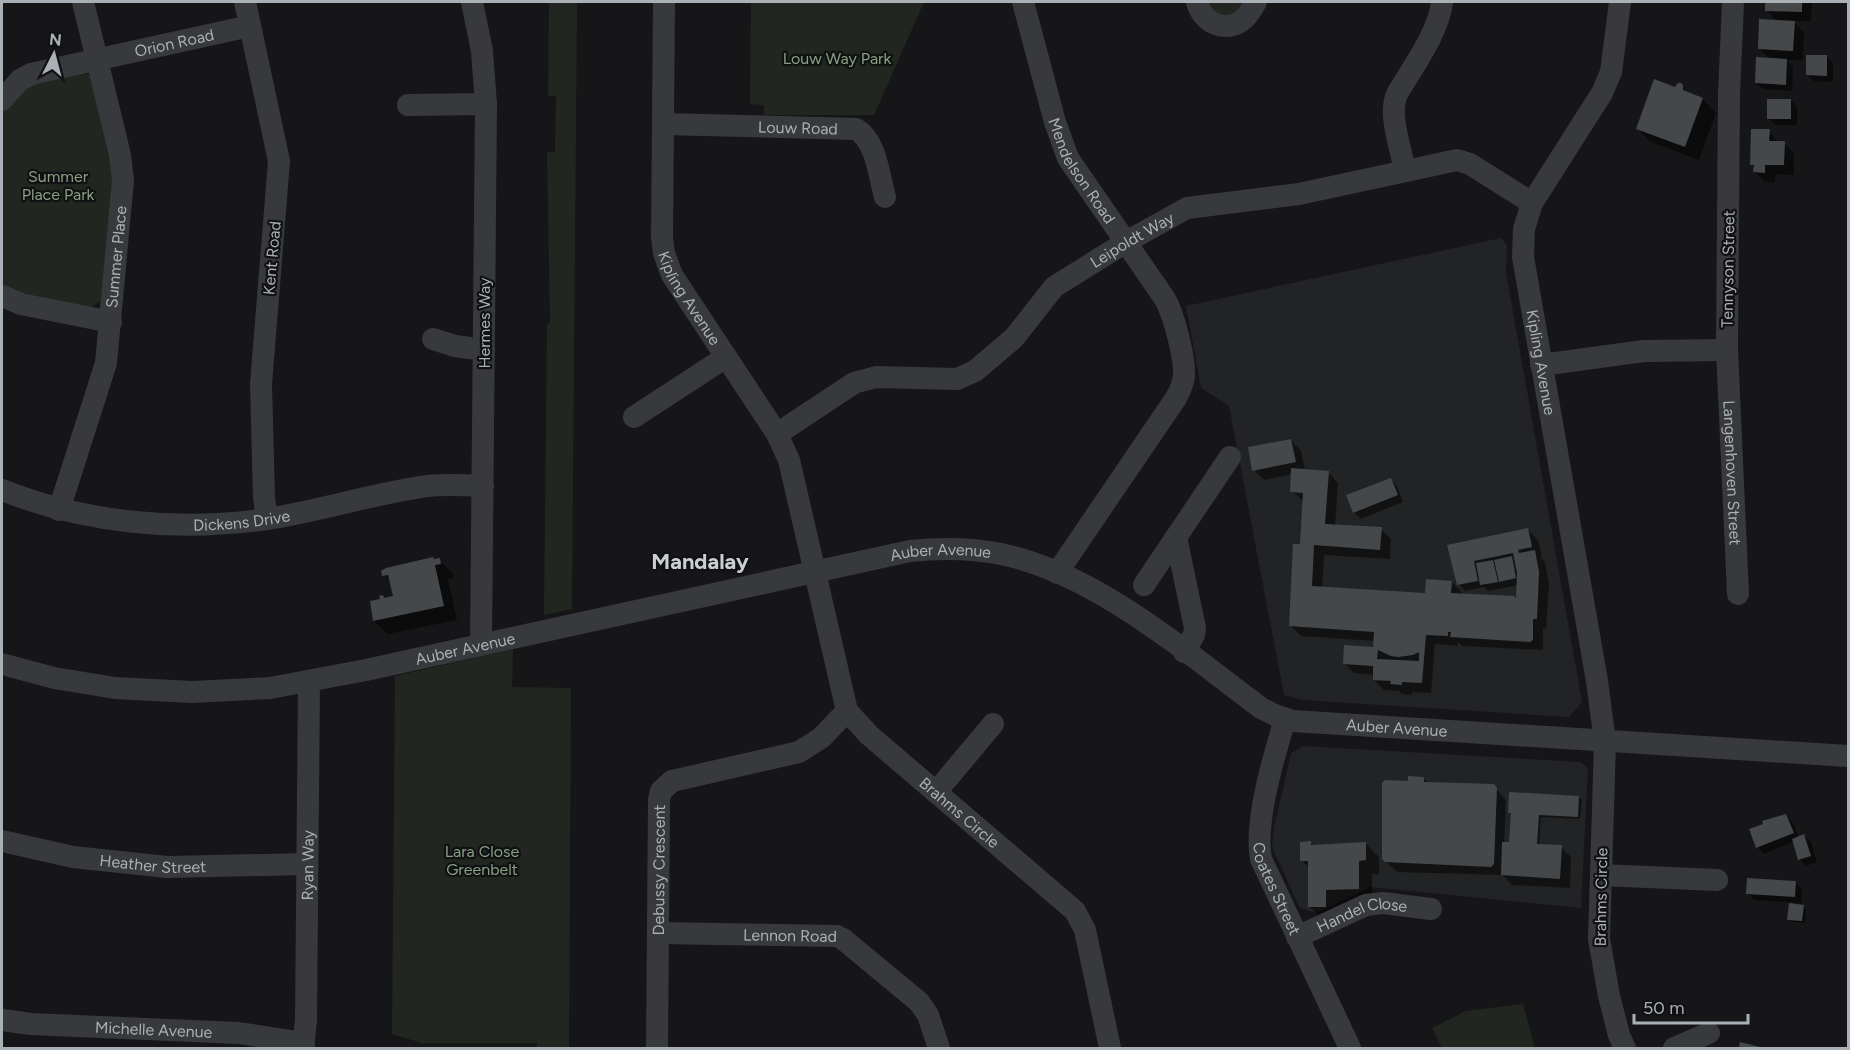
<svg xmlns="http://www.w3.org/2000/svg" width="1850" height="1050" font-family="Figtree,sans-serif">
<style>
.built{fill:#222324}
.green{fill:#212720}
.shadow{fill:#0007}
.building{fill:#45484a;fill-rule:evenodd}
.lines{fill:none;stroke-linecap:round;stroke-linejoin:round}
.minor{stroke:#37393c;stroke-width:22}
.labels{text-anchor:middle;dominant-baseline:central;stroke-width:4.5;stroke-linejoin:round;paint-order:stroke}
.street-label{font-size:16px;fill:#a9b1b6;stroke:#111113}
.park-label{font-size:16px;fill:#88a082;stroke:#111113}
.district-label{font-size:22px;font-weight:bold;fill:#cacfd3;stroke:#111113}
</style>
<rect width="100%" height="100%" fill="#161618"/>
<g class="built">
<path d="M1501,238l6,7 -1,27 76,430 -13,15 -267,-17 -18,-5 -55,-289 -28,-18 -15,-82z"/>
<path d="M1303,746l278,16 7,6 -7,140 -211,-21 -54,26 -16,-5 -28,-61 2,-19 17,-75z"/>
</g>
<g class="green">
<path d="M549,2h28l-5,599v8l-28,6 3,-291 3,-1 -3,-171h8l1,-56h-8z"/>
<path d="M751,2h173l-50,113h-110v-10l-14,-1z"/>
<path d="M1204,2h44l-6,9 -21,8z"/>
<path d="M85,73l5,3 24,100 -13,125 -12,7 -87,-20v-179l21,-23z"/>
<path d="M513,649l-1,38 59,1 -2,360h-32v-5h-115l-30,-9 3,-358z"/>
<path d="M1523,1004l12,44h-93l-10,-20 34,-17z"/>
</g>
<g class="shadow">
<path d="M1763,2h49l-1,19h-18l11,11 -1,28h-17l7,7 -1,24 -29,-2 -7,-6 14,-24 -11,-11 18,-27 -11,-11v-5z"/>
<path d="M1827,57l6,6v19l-19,-1 -7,-6z"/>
<path d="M1680,85l10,10 13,4 13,14 -17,47 -48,-18 -14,-14z"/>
<path d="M1791,100l6,7v18h-22l-6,-6z"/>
<path d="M1769,131l10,12h5l10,10v22l-19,-1v8h-10l-10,-10v-4l-4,-4z"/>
<path d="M1291,440l10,11 4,20 23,1 10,11 -3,43 46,3 10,10 -1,20 -66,-4 -2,33 104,7 26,-13 10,10v3l55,6 1,-16 -30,6 -4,-4 -19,4 -6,-7 -3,-16 72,-38 10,10 4,17h-2l5,5 4,22 -3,44h-3v22l-81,-4 -4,-4v4l-23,-2 -4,49 -19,-1v3l-10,-1 -3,-3 -15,-1 -10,-10v-5l-20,-2 -10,-10 31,-14v-8l-74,-5 -10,-10 10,-80 3,-44 -12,-11 1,-17 -29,6 -10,-10z"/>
<path d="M1391,480l6,6 6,16 -42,17 -7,-7z"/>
<path d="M439,560l14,13 1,4 -6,2 9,41 -69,14 -14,-13 11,-21 9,-2 -3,-15 -7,-8z"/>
<path d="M1423,778l5,5 65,3 13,14 -2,43 7,1 2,-29 -4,-3 70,-15 3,3 -2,19 -39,-2 -2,29 22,1 10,10 -1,31 -58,-3 -9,-10 -106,-3 -14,-13 26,-76z"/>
<path d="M1786,816l7,7 6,15 5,-2 7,6 6,20 -11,4 -6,-7 -6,-18 -30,13 -7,-7 8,-23z"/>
<path d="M1310,843l4,3 51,-3 14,14v17h-7v28l-32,2 -1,16h-16l-14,-14 1,-38 -9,-8z"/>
<path d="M1795,882l7,7 -1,14 -47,-3 -6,-7z"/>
<path d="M1804,907l2,3 -1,13 -14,-1 -3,-3z"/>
</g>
<g class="building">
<path d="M1765,2h37v10l-37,-1z"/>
<path d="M1759,19l36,2 -2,30 -35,-2z"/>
<path d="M1806,55h21v21l-21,-1z"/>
<path d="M1756,57l31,2 -1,26 -31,-2z"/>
<path d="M1654,79l21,8 3,-4h3l2,2v5l20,8 -18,49 -49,-18z"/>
<rect x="1767" y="99" width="24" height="20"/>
<path d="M1751,129h19l-1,12h16l-1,24h-19v8l-12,-1 1,-7h-4z"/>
<path d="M1291,439l5,23 -44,9 -4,-24z"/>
<path d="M1291,468l38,3 -4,53 57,3 -2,23 -66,-5 -2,41 113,7 1,-14 26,2 -1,12 63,3 2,2 1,-25 -4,-20 -39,8 4,20 -21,4 -10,-40 81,-17 4,19 -14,3 1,3 16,-3 4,22 -2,47h-4v21l-3,2 -80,-5 1,-5h-3v4l-22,-1 -4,48 -20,-1v3l-12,-1 1,-3 -18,-1v-14l-30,-2 1,-19 29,2 1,-15 -85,-6 4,-82h7l3,-51 -13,-1zM1378,650l13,6 7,1 15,-2 6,-3v9l-42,-2z"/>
<path d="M1391,478l7,17 -45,18 -7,-18z"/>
<path d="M1512,556l4,22 -17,4 -5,-22z"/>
<path d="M433,557l1,2 6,-1 1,6 -6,1 9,41 -71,15 -3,-20 10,-2 -1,-3 4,-1 1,3 9,-2 -5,-21 -6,1 -1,-5 5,-3z"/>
<path d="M1493,560l5,22 -18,3 -4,-22z"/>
<path d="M1408,776l16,1v5l70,2 3,4 -3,76 -3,3 -106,-5 -3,-3v-76l3,-3 23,1z"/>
<path d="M1509,792l70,4 -1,21 -39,-2 -2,29 25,1 -2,34 -59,-4 1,-33h7l2,-29h-3z"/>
<path d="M1786,814l8,19 -38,15 -7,-19 14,-5 -1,-3z"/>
<path d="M1804,834l7,22 -13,4 -6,-21z"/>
<path d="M1311,841v4l55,-3v18l-7,1v28l-33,1v17h-18v-46h-8v-19z"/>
<path d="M1747,878l49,3 -1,16 -49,-3z"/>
<path d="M1789,903l15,2 -2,16 -15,-1z"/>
<path d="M1740,1042l24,6h-25z"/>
</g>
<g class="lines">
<g class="minor">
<path d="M245,2l34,159 -18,223 3,114 3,21"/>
<path d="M472,2l10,49 4,53 -5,541"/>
<path id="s1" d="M664,2l-2,236 2,15 8,22 105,159 12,26 58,251 22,24 206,176 10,19 25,118"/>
<path id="s2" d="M1023,2l32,120 13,36 97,141c9,16 20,59 19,77 -1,8 -4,15 -8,22l-119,175"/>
<path d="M1197,2c5,21 30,33 48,16 5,-5 8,-11 11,-16"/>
<path id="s3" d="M1620,2l-9,70 -9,21 -70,110 -8,26 -1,28 74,424 8,61 -6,197 10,57 10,39 6,13"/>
<path id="s4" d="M1733,2l-4,92 -2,256 11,244"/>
<path id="s5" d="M2,100l18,-20 11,-6 219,-48"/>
<path d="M408,105l78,-1"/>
<path id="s6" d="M663,124l193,5c20,11 23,47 29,68"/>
<path d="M1405,171c-4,-22 -17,-57 -8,-77 15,-26 42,-62 45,-92"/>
<path d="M2,296l19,8 90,18"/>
<path d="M433,339l22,7 29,4"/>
<path d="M1541,365l103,-14 83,-1"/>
<path d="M634,417l92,-60"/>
<path id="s7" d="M777,434l77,-51 22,-6 81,2 18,-8 39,-33 40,-51 72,-45 61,-34 112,-14 158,-34 13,4 62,39"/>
<path id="s8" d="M2,490c83,33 176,42 265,29 54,-8 107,-26 161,-33 18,-2 37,-1 55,0"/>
<path id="s9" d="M59,510l47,-147 17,-183 -3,-25 -37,-153"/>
<path d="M1176,537l19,91 -1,7 -10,17"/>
<path d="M1144,585l86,-128"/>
<path id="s10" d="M2,664l52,14 61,10 77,4 78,-4 96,-18 544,-119c31,-3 61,-3 91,3 96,20 183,97 260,154l16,8 16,5 555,35"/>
<path id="s11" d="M1285,719c-11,37 -31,103 -24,140l89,189"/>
<path d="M936,792l57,-68"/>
<path id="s12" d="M2,841l71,16 94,10 140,-3"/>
<path d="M1601,875l116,5"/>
<path id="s13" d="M658,933l179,3 6,3 76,63 9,13 11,33"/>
<path id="s14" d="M1297,937l69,-32 17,-2 48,6"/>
<path id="s15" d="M2,1020l29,4 208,9 65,10"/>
<path id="s16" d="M303,1048l3,-27 3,-339"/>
<path id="s17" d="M657,1048l2,-248 2,-9 11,-10 127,-29 22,-14 26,-27"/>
<path d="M1674,1048l35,-15"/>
</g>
</g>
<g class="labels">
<g class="street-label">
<text stroke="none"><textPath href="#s5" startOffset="186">Orion Road</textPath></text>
<text stroke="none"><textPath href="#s6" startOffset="135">Louw Road</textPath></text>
<text stroke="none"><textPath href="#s2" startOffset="180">Mendelson Road</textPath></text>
<text stroke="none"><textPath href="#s7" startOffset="423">Leipoldt Way</textPath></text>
<text stroke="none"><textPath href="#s9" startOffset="261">Summer Place</textPath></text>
<text transform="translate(272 258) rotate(-85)">Kent Road</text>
<text transform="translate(1728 269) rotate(-89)">Tennyson Street</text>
<text stroke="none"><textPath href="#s1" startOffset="303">Kipling Avenue</textPath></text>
<text transform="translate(484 323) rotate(-90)">Hermes Way</text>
<text stroke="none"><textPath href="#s3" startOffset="386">Kipling Avenue</textPath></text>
<text stroke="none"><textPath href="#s4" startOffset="471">Langenhoven Street</textPath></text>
<text stroke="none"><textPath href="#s8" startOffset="244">Dickens Drive</textPath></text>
<text stroke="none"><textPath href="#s10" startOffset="956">Auber Avenue</textPath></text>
<text stroke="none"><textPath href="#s10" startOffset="470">Auber Avenue</textPath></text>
<text stroke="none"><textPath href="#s10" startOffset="1460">Auber Avenue</textPath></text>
<text stroke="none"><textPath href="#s1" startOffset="903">Brahms Circle</textPath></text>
<text stroke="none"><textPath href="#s12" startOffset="153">Heather Street</textPath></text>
<text stroke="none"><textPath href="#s16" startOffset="183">Ryan Way</textPath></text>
<text stroke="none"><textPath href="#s17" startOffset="178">Debussy Crescent</textPath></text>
<text stroke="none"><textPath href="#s11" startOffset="176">Coates Street</textPath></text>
<text transform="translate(1601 897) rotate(-89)">Brahms Circle</text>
<text stroke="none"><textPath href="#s14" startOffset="70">Handel Close</textPath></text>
<text stroke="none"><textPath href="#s13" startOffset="132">Lennon Road</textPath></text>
<text stroke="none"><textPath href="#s15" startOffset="152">Michelle Avenue</textPath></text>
</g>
<g class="park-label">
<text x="837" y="58">Louw Way Park</text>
<text x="58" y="176">Summer<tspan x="58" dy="18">Place Park</tspan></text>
<text x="482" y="851">Lara Close<tspan x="482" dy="18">Greenbelt</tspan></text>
</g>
<g class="district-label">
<text x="700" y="561">Mandalay</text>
</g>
</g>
<rect width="1850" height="1050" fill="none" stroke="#a9b1b6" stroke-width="6"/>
<g transform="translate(54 54) rotate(6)" stroke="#111113" stroke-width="4.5" paint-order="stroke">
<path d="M0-4.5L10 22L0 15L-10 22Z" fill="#a9b1b6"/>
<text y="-9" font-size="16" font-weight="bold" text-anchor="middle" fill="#a9b1b6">N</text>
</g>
<path d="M1634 1014v9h114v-9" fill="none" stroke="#a9b1b6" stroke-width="3"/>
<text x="1643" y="1014" font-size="18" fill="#a9b1b6" stroke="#111113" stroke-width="4.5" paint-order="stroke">50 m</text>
</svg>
